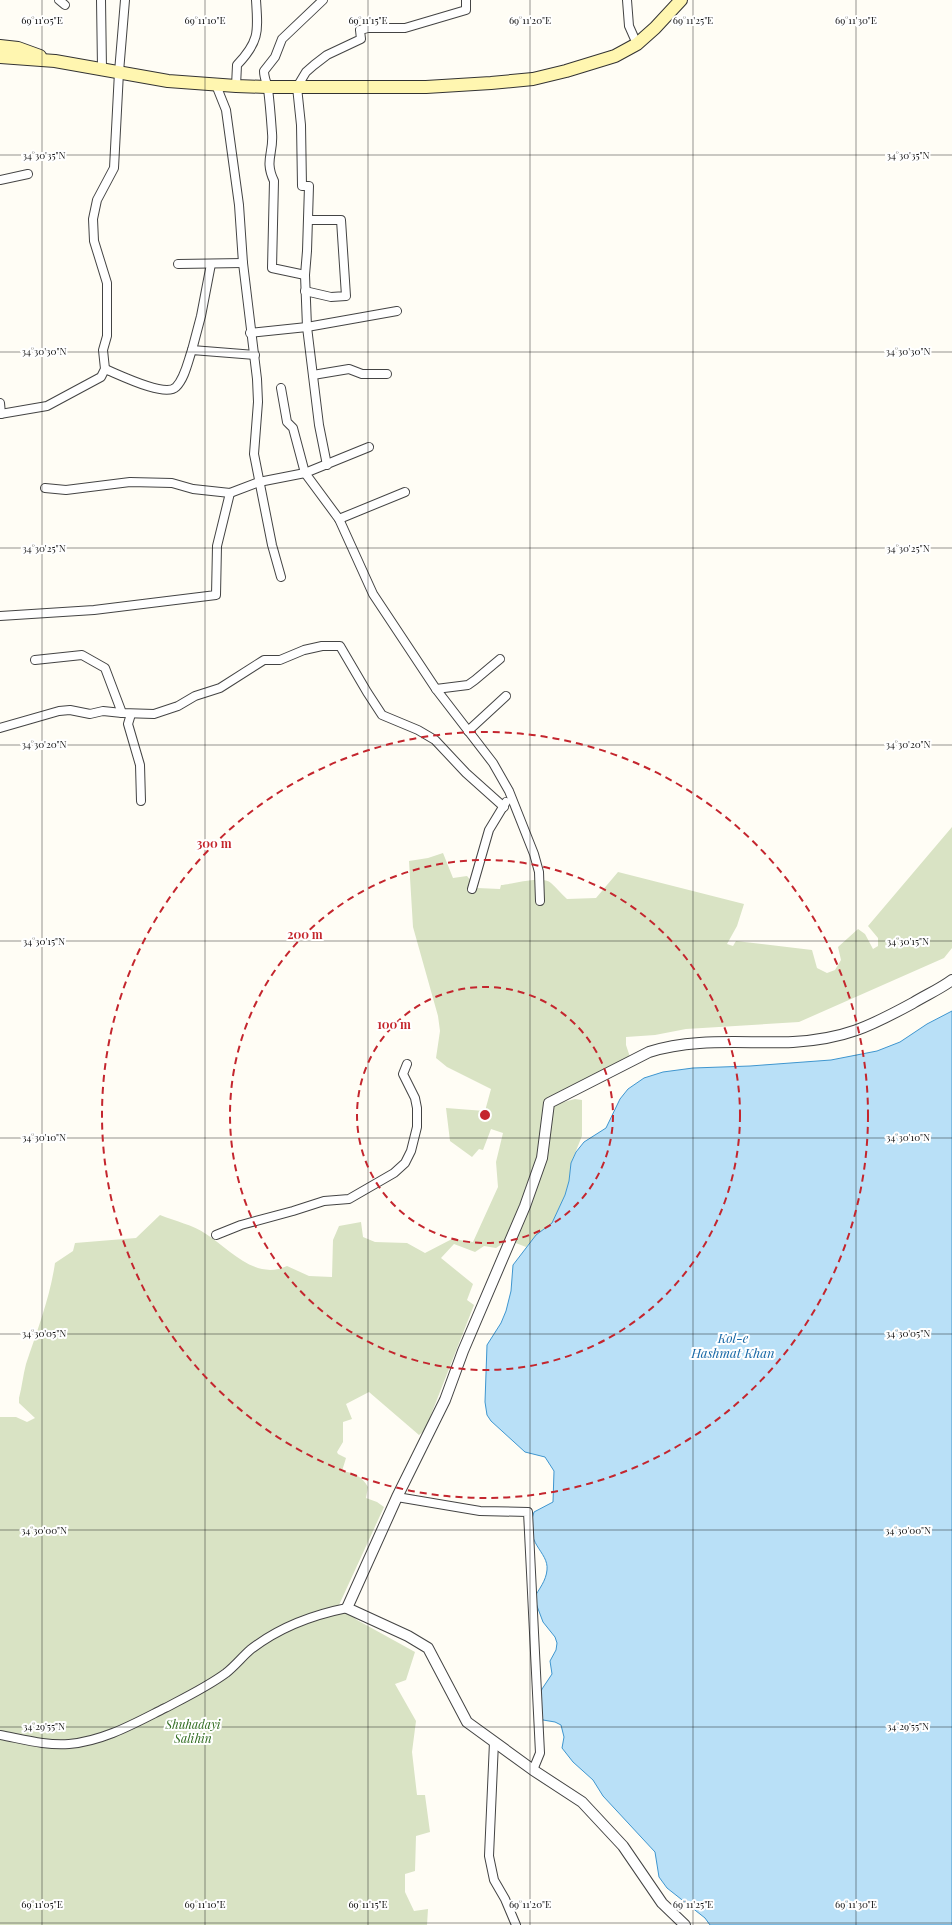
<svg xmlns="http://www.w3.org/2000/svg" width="952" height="1925" font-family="'Playfair Display',serif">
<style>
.cemetery{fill:#d9e3c4}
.water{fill:#b9e0f7;stroke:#3f96cf}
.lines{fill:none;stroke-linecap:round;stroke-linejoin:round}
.minor-casing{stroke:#444;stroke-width:10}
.tertiary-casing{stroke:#444;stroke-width:12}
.secondary-casing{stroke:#333;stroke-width:14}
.minor{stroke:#fff;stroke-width:8}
.tertiary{stroke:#fff;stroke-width:10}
.secondary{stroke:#fff6b0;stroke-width:12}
.ticks{fill:none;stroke:#111;stroke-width:1;stroke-opacity:0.45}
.ring{fill:none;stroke:#c4262e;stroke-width:2;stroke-dasharray:7 5}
.labels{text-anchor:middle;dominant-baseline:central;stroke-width:4;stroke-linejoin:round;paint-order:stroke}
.park-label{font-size:12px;font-style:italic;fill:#2f6b1f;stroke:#fff}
.water-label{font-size:13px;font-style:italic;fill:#1768a6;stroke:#fff}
.ticks-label{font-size:10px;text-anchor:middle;fill:#111;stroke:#fff;stroke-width:4;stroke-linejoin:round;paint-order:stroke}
.centre{fill:#c4262e;stroke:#fff;stroke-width:2}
.ring-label{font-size:12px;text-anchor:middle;font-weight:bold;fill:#c4262e;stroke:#fff;stroke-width:4;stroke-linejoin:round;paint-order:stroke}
</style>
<rect width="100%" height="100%" fill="#fffdf5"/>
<path class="cemetery" d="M952,827v121l-8,10 -145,64 -113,7 -31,6 -29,2v8l4,12 -73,36 3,10 15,-4 7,1v36l-11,27 -2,18 -4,14 -13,28 -26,24 -18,-7 -12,8 -12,-2 -9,6 -21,-8 -13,14 32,26 -6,16 7,5 -49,125 -6,5 -50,-43 -23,12 6,15 -9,3v20l-6,10 1,2 8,4 -4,13c12,2 20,5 26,16l-2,11 11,4 7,5 -45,98 18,15 58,32 -9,28 -11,4 21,37 -4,31 5,43h8l5,37 -14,4 -1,35 -10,3v18l9,19 14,-2 -1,16h-427v-508h16l11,5 8,-4 -16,-15v-5c3,-11 4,-23 7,-34 11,-33 24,-66 29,-101l18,-12 2,-8 61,-5 24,-23c15,6 33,10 46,19 24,15 49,47 81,32l22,10 23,1 1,-37 6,-14 22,-4 2,15 12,5 32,1 18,10 27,-14 21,3 25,-55 -2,-25 7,-29 -12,-4 -8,21 -4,-1 -7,8 -22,-16 -4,-33 39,3 6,-22 -44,-22 -11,-9 4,-27 -2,-15 -25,-89 -4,-66 19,-3 15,-5 10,25 14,-2 10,12 23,1 1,-4c12,-1 42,-10 50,-2 6,5 10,11 16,16l29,-1 22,-26 126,32 -7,22 -10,18 6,2 3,-5 76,9 5,18 10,5 8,-3 6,-10 -3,-13 20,-18 7,5 8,15 5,-3v-8l-10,-12z"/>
<path class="water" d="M952,1011v914h-242l-5,-7 -38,-30 -8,-11 -4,-25 -52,-56 -10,-16 -20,-18 -11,-14 2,-11 -3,-12 -6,-3 -12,-2 -6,-18 5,-13 10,-15 -2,-13 6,-11 1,-7 -2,-6 -12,-15 -9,-24c5,-9 12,-17 13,-28 2,-19 -24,-26 -13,-58l19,-10 1,-31 -9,-14 -20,-5 -34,-31 -4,-6 -2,-13 2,-57 14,-22 5,-12 5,-20 2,-26 23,-30 16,-12 13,-28 4,-14 2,-18 5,-11 8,-10 22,-14 14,-29 8,-10 16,-11 19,-6 30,-4 57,-2 81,-6 46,-9 23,-9 27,-18z"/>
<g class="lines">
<defs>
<g id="minor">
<path d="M59,0l6,5"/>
<path d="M101,0l1,68"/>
<path d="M627,0l2,26 8,18"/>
<path d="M216,85l10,25 13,95 4,58 14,116 1,23 -4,52 18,91 9,32"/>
<path d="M236,86l1,-21c23,-24 21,-34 19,-65"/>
<path d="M0,180l28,-6"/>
<path d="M178,264l65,-1"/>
<path d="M305,275l-33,-7 2,-87c-10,-21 0,-28 -2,-48 -1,-14 -2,-29 -4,-44 -1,-6 -4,-11 -4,-18l11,-14 7,-18 41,-39"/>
<path d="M305,291l26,6 15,-1 -5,-76h-32"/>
<path d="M250,333l57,-6 90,-16"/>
<path d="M192,350l9,-34 10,-52"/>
<path d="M105,369c13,5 60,29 71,18 9,-9 12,-26 16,-37l63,5"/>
<path d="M313,375l36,-6 13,5h25"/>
<path d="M281,388l6,34 6,6 12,45 34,46 34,75 63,95 57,74 16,28 25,63 5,18 1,29"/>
<path d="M0,403l1,11"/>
<path d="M0,414l47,-8 54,-29 4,-8 -2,-19 4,-14v-53l-13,-42 -1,-22 4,-19 17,-32 5,-96 6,-72"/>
<path d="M327,465l-8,-40 -12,-98 -2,-52 2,-24 2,-65h-7l-1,-61 -4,-38 9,-15 8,-7 13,-10 34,-16 -1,-9 8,-2h37l61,-18v-10"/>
<path d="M45,488l21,2 64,-8 42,1 21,6 37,4 29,-11 46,-9 64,-26"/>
<path d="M339,519l66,-27"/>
<path d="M0,616l94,-6 122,-15 1,-49 13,-53"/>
<path d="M35,660l47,-5 23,13 17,45 32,1 24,-8 17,-10 25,-8 44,-28h16l24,-10 18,-4h18l27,46 15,23 36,15 17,10 31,33 38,34"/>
<path d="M436,689l32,-4 7,-5 25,-21"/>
<path d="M131,714l-3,10 12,41 1,36"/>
<path d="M0,728l59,-17 11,-1 20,4 13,-3 19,2"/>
<path d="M468,731l38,-35"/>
<path d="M472,889l17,-59 17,-28"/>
<path d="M216,1235l25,-10 52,-14 31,-10 25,-2 45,-26 11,-10 6,-12 6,-24v-19l-2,-10 -12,-24 4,-10"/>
<path d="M397,1497l83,14 48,1 12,241 -7,17"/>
<path d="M0,1735c22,4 47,11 69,9 35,-3 66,-21 96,-36 21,-11 42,-21 61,-35 9,-7 16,-16 24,-23 28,-22 62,-35 97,-42"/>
<path d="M494,1742l-5,114 5,24 11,19 11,26"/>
</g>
<path id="tertiary" d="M685,1925l-23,-22 -39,-57 -41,-44 -49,-32 -66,-48 -39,-74 -20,-12 -61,-28 50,-111 48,-97 18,-49 62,-145 17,-48 7,-55 100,-51c46,-15 97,-8 144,-10 51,-3 76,-15 120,-39 13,-8 27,-14 39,-23"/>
<g id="secondary">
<path d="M0,46l18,2 22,8"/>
<path d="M0,57l55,4 113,20 68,5 31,1h159l65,-4 42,-4 33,-8 49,-15 22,-12 18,-16 26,-28"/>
</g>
</defs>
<use href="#minor" class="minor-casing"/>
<use href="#tertiary" class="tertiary-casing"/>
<use href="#secondary" class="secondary-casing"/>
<use href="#minor" class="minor"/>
<use href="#tertiary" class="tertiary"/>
<use href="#secondary" class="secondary"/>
</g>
<path class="ticks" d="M42,0v1925M205,0v1925M368,0v1925M530,0v1925M693,0v1925M856,0v1925M0,155h952M0,352h952M0,548h952M0,745h952M0,941h952M0,1138h952M0,1334h952M0,1530h952M0,1727h952M0,1923h952"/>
<g class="ring">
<circle cx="485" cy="1115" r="128"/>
<circle cx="485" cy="1115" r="255"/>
<circle cx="485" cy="1115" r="383"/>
</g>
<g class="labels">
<g class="park-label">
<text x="193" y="1724">Shuhadayi<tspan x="193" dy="14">Salihin</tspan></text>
</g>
<g class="water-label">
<text x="733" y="1337">Kol-e<tspan x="733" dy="15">Hashmat Khan</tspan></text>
</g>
</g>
<g class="ticks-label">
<text x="42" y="24">69°11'05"E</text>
<text x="205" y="24">69°11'10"E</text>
<text x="368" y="24">69°11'15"E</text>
<text x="530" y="24">69°11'20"E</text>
<text x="693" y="24">69°11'25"E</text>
<text x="856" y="24">69°11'30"E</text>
<text x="44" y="159">34°30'35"N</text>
<text x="908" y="159">34°30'35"N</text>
<text x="44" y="355">34°30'30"N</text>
<text x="908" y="355">34°30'30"N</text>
<text x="44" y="552">34°30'25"N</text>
<text x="908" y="552">34°30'25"N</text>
<text x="44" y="748">34°30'20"N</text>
<text x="908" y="748">34°30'20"N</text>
<text x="44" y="945">34°30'15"N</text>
<text x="908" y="945">34°30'15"N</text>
<text x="44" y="1141">34°30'10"N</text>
<text x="908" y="1141">34°30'10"N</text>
<text x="44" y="1337">34°30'05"N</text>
<text x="908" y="1337">34°30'05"N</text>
<text x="44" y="1534">34°30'00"N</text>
<text x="908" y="1534">34°30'00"N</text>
<text x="44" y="1730">34°29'55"N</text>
<text x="908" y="1730">34°29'55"N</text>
<text x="42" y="1908">69°11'05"E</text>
<text x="205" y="1908">69°11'10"E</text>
<text x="368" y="1908">69°11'15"E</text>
<text x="530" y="1908">69°11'20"E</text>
<text x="693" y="1908">69°11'25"E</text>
<text x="856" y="1908">69°11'30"E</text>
</g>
<circle cx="485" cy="1115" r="6" class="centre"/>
<g class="ring-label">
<text x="214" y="848">300 m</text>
<text x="305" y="939">200 m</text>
<text x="394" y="1029">100 m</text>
</g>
</svg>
